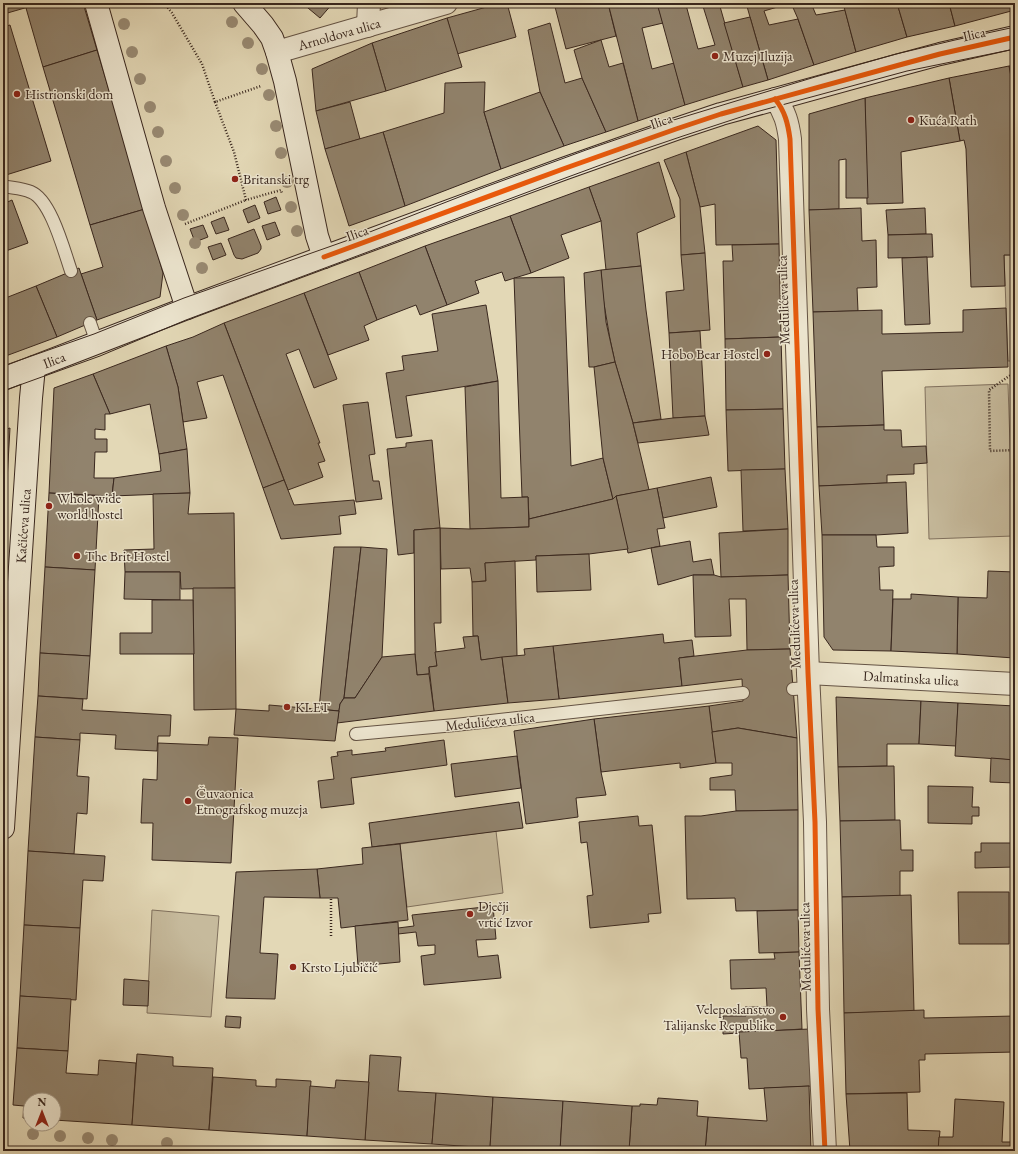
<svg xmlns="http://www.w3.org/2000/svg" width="1018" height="1154" font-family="'EB Garamond',serif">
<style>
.green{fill:#c6ba9c;stroke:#80705d}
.building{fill:#91836d;stroke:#39271e}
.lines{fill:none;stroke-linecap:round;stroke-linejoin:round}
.lane-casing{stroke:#645344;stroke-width:14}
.street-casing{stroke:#645344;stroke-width:24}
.secondary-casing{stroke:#39271e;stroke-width:24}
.path{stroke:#39271e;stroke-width:2.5;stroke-dasharray:1 2;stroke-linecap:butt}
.lane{stroke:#ede6d0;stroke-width:12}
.street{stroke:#ede6d0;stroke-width:22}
.secondary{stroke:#ede6d0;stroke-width:22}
.tram{stroke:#39271e;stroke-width:1}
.cycleway-casing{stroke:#ede6d0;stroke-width:8}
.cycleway{stroke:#e8590c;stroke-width:5}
.tree{fill:#998b74}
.poi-dot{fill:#8f2418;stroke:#ede6d0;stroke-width:1.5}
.labels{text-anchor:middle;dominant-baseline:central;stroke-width:3;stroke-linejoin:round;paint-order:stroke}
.street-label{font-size:14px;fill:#39271e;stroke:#ede6d0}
.poi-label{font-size:14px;fill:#39271e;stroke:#ede6d0;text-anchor:start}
</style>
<rect width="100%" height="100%" fill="#e3d8b6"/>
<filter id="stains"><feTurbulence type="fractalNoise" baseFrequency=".005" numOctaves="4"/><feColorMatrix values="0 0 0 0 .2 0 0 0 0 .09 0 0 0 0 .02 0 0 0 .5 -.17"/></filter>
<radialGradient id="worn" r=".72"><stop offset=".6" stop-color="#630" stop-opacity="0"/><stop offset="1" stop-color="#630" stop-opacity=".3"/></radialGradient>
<g class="green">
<path d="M1004,255h11v106h-7z"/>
<path d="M1008,384l5,152 -84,3 -4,-152z"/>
<path d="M496,831l7,62 -96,14 -7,-63z"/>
<path d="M152,910l67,6 -8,101 -64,-4z"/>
</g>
<g class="building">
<path d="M3,3h39l-38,11z"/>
<path d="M42,3h41l14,47 -54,17 -17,-59z"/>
<path d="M302,3h31l-13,15z"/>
<path d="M501,3h6l9,34 -59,17 -10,-36z"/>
<path d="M554,3h54l8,33 -50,13z"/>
<path d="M608,3h49l6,20 -21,5 10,41 22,-6 11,42 -47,16z"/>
<path d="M657,3h37l-8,2 12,44 17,-4 -13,-42h17l24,84 -58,18z"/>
<path d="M746,3h45l-27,8 5,14 29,-6 16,46 -46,15z"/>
<path d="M791,3h20l5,12 29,-5 11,42 -42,13 -16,-46z"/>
<path d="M843,3h54l10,34 -51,15z"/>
<path d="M897,3h52l6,23 -48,11z"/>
<path d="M949,3h66v7l-60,16z"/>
<path d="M750,17l18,63 -25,7 -19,-64z"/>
<path d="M447,18l15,49 -76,24 -14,-48z"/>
<path d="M550,23l15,60 17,-5 24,54 -42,14 -24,-54 -12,-62z"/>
<path d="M10,25l41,136 -45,14 -3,-11v-137z"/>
<path d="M601,40l8,27 14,-4 15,58 -32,11 -24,-54 -8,-28z"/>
<path d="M372,43l14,48 -70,20 -4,-42z"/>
<path d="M97,50l48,159 -55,16 -47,-158z"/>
<path d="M1015,65v34l-6,-33z"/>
<path d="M1009,66l6,33v156h-11l1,31 -34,1 -5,-138 -2,-9 -4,1 -11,-63z"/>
<path d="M949,78l11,63 -59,11 2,51 -36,1 -2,-106z"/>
<path d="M485,82l-1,30 17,57 -96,37 -22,-74 61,-19 1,-30z"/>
<path d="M540,92l24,54 -63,23 -17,-57z"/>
<path d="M865,98l3,100h-22v-39l-7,1v49l-30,1v-96z"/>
<path d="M350,102l10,37 -35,10 -9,-38z"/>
<path d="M758,126l18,14 3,104 -63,1 -1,-41 -15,3 -14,-55z"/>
<path d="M383,132l22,74 -56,20 -24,-77z"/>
<path d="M686,152l14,55 5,46 -24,2 -1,-56 -16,-39z"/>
<path d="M659,162l16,55 -38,16 4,33 -35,4 -5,-49 -12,-34z"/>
<path d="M589,187l12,34 -40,14 8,23 -38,15 -21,-57z"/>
<path d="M276,197l5,13 -13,4 -4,-12z"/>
<path d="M12,200l16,43 -25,9v-48z"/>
<path d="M255,205l5,13 -12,5 -5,-13z"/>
<path d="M861,208l1,33 14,-1 1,47 -20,1 1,23 -45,1 -4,-102z"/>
<path d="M925,208l1,26 -38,1 -2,-25z"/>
<path d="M145,209l18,64 -3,24 -63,23 -16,-46 22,-7 -13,-42z"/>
<path d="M510,216l21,57 -26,8 -3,-9 -27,9 4,12 -32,12 -22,-59z"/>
<path d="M224,217l5,13 -13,4 -5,-12z"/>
<path d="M275,222l5,13 -13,5 -5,-14z"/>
<path d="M203,225l5,12 -13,5 -5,-13z"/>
<path d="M254,229l7,17v3l-3,4 -16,6 -6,-1 -2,-3 -6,-16z"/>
<path d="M926,234h6l1,23 -45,1v-23z"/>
<path d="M221,243l5,12 -13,5 -5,-13z"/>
<path d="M779,244l2,93 -56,2 -2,-78h10l-1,-16z"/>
<path d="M425,246l22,59 -27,10 -4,-10 -39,15 -18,-48z"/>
<path d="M705,253l5,77 -41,3 -3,-41 18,-2 -3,-35z"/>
<path d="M927,257l3,67 -25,1 -3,-67z"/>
<path d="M641,266l5,44 15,109 -28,4 -18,-61 -5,-23 -7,-41 -2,-28z"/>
<path d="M79,268l18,52 -40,17 -21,-51z"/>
<path d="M601,270l5,52 9,40 -21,5h-5l-5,-94z"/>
<path d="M359,272l18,48 -13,6 5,14 -41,15 -24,-62z"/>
<path d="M564,277l7,189 32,-8 10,41 -84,20 -1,-22h-6l-8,-219z"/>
<path d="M36,286l21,51 -54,20v-58z"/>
<path d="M304,293l33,86 -23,9 -15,-39 -13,5 34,89h-2l7,18 -7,2 5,14 -35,13 -64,-167z"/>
<path d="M486,305l12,76 -92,15 6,40 -16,2 -10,-65 18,-3 -2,-14 36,-5 -6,-37z"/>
<path d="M1006,308l2,59 -126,4 2,54 -67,2 -4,-115 69,-2v24l81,-2v-22z"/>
<path d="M224,323l60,157 -21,8 -40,-113 -26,7 10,36 -24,4 -5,-35 -12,-41 27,-9z"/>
<path d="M700,331l5,85 -32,2 -4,-85z"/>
<path d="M781,337l2,72 -57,1 -1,-71z"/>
<path d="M166,346l12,41 9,62 -28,5 -9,-50 -40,10 -17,-40z"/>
<path d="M615,362l18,61 16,67 -33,6 -3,3 -10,-41 -9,-91z"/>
<path d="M93,374l17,40h-5v16l-10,-1v10h12v13h-12l-1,26h20l-2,18 -63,-3 5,-105z"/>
<path d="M498,381l3,117 27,-1 1,30 -59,2 -5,-142z"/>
<path d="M368,402l7,52 -6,1 4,26h6l3,18 -26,3 -13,-97z"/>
<path d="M783,409l2,60 -57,2 -2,-61z"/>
<path d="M705,416l4,19 -71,8 -5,-20 40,-5z"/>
<path d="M884,425v5h17l1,17 24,-1 1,17 -13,1v10l-27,1v8l-68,3 -2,-59z"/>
<path d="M10,428l-5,88h-2v-86z"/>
<path d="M432,440l8,88 -26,2v23l-16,2 -11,-106 19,-2v-4z"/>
<path d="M187,449l3,44 -78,3 2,-18 47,-7 -2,-17z"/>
<path d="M785,469l3,60 -45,2 -2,-61z"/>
<path d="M711,477l6,30 -54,11 -6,-30z"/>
<path d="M284,480l10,25 60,-5 2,14 -17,2 2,18 -60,5 -18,-51z"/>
<path d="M906,482l2,51 -32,2h-54l-3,-49z"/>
<path d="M657,488l8,40 -8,1 3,17 -32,7 -12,-57z"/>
<path d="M49,493l50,3 -4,74 -50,-3z"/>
<path d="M190,493l-2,21 46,-1 1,75 -54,1 -1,-17h-55l-1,-22 30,-1 -1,-55z"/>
<path d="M616,496l12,53 -39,5 -53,2v4l-51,3 1,18 -14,1 -2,-14 -29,1 -1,-41 30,1 59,-2v-8l84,-20z"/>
<path d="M440,528l1,95h-7l3,43 -8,1v7l-12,1 -2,-21 -1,-124z"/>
<path d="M788,529v46l-67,2 -2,-44z"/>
<path d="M822,535h54l1,12h17v19l-15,1 1,23h13l-2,61 -58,-1 -9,-13z"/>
<path d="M690,541l3,21 18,-3 3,16h-21l-35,10 -7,-37z"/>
<path d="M334,547h27l-17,151 -4,6 -1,7 -20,-2z"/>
<path d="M361,547l26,2 -5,108 -27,41h-11z"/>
<path d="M589,554l2,36 -54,2 -1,-36z"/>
<path d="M515,561l2,95 -36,4 -3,-24h-5l-1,-54 14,-1 -1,-18z"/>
<path d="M45,567l50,3 -5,86 -50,-3z"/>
<path d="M988,571l27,1 -1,86 -57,-4 1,-57 29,1z"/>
<path d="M125,572h55v28l-56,-1z"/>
<path d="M693,575h21l7,2 67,-2 2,74 -43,1 -1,-51h-17l2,37 -36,1z"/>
<path d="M193,588h42l1,121 -42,1z"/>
<path d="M911,594l47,3 -1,57 -66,-3 2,-52h18z"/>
<path d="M152,600h41l1,54h-74v-21h32z"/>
<path d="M663,634l1,9 28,-3 2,16 -15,2 3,28 -123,13 -6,-53z"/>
<path d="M478,636l3,24 21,-3 6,46 -74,8 -5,-44 8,-1 -2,-14 30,-4 -2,-11z"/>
<path d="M553,646l6,53 -51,4 -6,-46 23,-2 -1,-6z"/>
<path d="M790,649l7,89 -59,-10 -26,4 -3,-26 34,-5 -1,-22 -60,7 -3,-28 68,-8z"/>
<path d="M40,653l50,3 -3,43 -49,-3z"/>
<path d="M415,654l2,21 12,-1 5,37 -97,12 3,-19 4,-6h11l27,-41z"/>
<path d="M38,696l45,3 -1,11 89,5 -1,21h-12l-1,15 -42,-2 1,-14 -36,-2v7l-45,-3z"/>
<path d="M836,697l85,4 -2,43h-32v22l-49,1z"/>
<path d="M921,701l37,2 -2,43 -37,-2z"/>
<path d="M958,703l57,3 -2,54 -58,-4z"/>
<path d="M269,705l70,6 -4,30 -101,-6 2,-26 33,2z"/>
<path d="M709,706l7,57 -36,5v-5l-79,9 -7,-53z"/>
<path d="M594,719l7,53 5,23 -30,3 2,19 -52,7 -12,-93z"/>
<path d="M738,728l59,10 1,72 -62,1 -1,-21h-25v-12l22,-3v-12h-16l-4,-31z"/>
<path d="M35,737l45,3 -3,36 12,1 -2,37 -10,-1 -3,41 -46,-3z"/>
<path d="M209,737l29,1 -7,125 -79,-3 1,-37h-12l2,-44 14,1 1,-37 50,2z"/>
<path d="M444,740l3,25 -96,13 3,26 -33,4 -3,-27 16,-2 -3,-22 7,-1 -1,-4 15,-2v5l34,-4 -1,-3z"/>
<path d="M517,756l4,32 -66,9 -4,-33z"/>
<path d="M991,758l24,2v23l-25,-1z"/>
<path d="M894,766l1,54 -55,1 -2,-54z"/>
<path d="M928,786l45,1 -1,20h7v9h-7v8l-44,-1z"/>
<path d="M519,802l4,26 -151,19 -3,-24z"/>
<path d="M798,810v100l-62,1 -1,-13 -48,1 -2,-83h16l35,-5z"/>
<path d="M638,816l1,10 13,-1 9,88 -13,1 1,8 -59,6 -3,-32 6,-1 -6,-53 -6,1 -2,-21z"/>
<path d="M900,820l1,30h12v21h-13v25l-58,1 -2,-76z"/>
<path d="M981,843h34v24l-40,1v-16h6z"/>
<path d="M400,844l8,76 -67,8 -3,-30h-18l-3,-29 46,-5 -1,-16z"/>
<path d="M28,851l77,5 -2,25 -20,-1 -3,48 -56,-3z"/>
<path d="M317,869l3,29 -56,-1 -4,56 18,1 -3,45 -49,-1 10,-126z"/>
<path d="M958,892h51v52h-50z"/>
<path d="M911,895l3,116 -70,2 -2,-116z"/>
<path d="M493,906l3,33 -20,1 2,17 20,-2 3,23 -77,7 -3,-29 14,-2v-9l-17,1 -2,-14 -18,2v-6l16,-2 -2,-11z"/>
<path d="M798,910l1,42 -40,1 -2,-42z"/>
<path d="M398,922l2,40 -42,4 -3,-40z"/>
<path d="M24,925l56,3 -4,72 -56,-4z"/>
<path d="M799,952l3,77 -79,5v-18h23l-1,-9h22l-1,-19 -35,1 -1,-29 45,-1 -1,-6z"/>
<path d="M124,979l25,2 -1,25 -25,-1z"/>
<path d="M20,996l51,3 -3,52 -51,-3z"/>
<path d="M924,1010v8l91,-2v36l-90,2v6h-6l1,32 -74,2 -2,-81z"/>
<path d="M226,1016l15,1 -1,11 -15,-1z"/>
<path d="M810,1029l2,57 -63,3 -2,-31h-6l-2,-26z"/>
<path d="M17,1048l51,3 -2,22 32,2 1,-15 37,3 -4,62 -78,-5v-20h-24v18h-7l1,-12 -11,-1z"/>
<path d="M137,1054l36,3v9l40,2 -4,62 -77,-5z"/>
<path d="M370,1055l31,2 -3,34 38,2 -4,51 -67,-4z"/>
<path d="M213,1077l43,3v6l20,1v-8l35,2 -4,55 -98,-6z"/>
<path d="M336,1080l33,2 -4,58 -58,-4 3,-50 25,2z"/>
<path d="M809,1086l2,65h-106l3,-34 59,4 -3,-33z"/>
<path d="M436,1093l57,4 -3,51 -58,-4z"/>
<path d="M907,1093l1,37 32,1 -2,20h-88l-4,-57z"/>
<path d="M493,1097l70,4 -3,50h-21l-49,-3z"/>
<path d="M658,1098l40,3 -1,15 11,1 -3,34h-76l3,-45h8v-2l17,1z"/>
<path d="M955,1099l49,3 -2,40h10v9h-74l1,-14h14z"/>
<path d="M563,1101l69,5 -3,45h-69z"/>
<path d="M1013,1134h2v17h-3z"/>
</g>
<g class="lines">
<defs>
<g id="lane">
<path d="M3,186c9,2 19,2 28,6 20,8 33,59 40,79"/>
<path d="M90,323l7,20"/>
<path d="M793,689l16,-1"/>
<path d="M356,734l99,-9 288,-32"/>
</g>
<g id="street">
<path d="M368,26l1,-23"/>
<path d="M277,52l169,-49"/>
<path d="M775,99c10,12 13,25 15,40l18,534 7,149 3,187 7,142"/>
<path d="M808,673l207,11"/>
</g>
<g id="secondary">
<path d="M96,3l58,205 33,100"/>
<path d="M244,3l19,22 9,13 5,14 8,29 32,155 7,21"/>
<path d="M3,379l184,-71 137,-51 239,-88 113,-40 45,-15 182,-50 37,-10 75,-17"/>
<path d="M3,828l28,-430 3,-31"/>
</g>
</defs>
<use href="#lane" class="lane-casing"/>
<use href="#street" class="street-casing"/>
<use href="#secondary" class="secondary-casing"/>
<g class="path">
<path d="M164,3l8,10 30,51 13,38 46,-16"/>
<path d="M215,102l19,50 12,48 35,-10 1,3"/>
<path d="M185,224l61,-24"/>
<path d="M1015,372l-26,18 1,61 25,-1"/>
<path d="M331,899v37"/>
</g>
<use href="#lane" class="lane"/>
<use href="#street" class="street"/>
<use href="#secondary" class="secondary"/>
<g class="tram">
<path d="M3,366l91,-32 90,-36 173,-61 120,-47 109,-40 81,-28 148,-45 81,-23 59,-14 60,-13"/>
<path d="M3,391l97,-35 86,-36 382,-143 68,-25 47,-16 73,-24 151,-41 108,-22"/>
</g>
<defs>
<g id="cycleway">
<path d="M775,99c10,12 13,25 15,40l18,534 7,149 3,187 7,142"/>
<path d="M324,257l239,-88 113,-40 45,-15 182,-50 37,-10 75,-17"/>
</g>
</defs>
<use href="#cycleway" class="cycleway-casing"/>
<use href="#cycleway" class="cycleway"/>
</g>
<g class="tree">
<circle cx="232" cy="22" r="6"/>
<circle cx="124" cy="24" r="6"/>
<circle cx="248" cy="43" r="6"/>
<circle cx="132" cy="52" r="6"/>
<circle cx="262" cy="69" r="6"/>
<circle cx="140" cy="79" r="6"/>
<circle cx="269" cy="95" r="6"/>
<circle cx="150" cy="107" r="6"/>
<circle cx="276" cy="126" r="6"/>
<circle cx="158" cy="132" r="6"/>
<circle cx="281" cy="153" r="6"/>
<circle cx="166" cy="161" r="6"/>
<circle cx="287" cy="182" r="6"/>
<circle cx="175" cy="188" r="6"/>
<circle cx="291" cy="207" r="6"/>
<circle cx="183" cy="215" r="6"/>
<circle cx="297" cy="231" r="6"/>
<circle cx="195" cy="243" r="6"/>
<circle cx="202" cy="268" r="6"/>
<circle cx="33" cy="1134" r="6"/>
<circle cx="60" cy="1136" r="6"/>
<circle cx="88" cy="1138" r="6"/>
<circle cx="112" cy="1140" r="6"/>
<circle cx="167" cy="1143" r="6"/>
</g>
<g class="poi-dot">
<circle cx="715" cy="56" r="4"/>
<circle cx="17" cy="94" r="4"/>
<circle cx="911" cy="120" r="4"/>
<circle cx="235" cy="179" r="4"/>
<circle cx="767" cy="354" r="4"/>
<circle cx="49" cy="506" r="4"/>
<circle cx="77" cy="556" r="4"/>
<circle cx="287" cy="707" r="4"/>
<circle cx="188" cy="801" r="4"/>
<circle cx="470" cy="914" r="4"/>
<circle cx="293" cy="967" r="4"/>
<circle cx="783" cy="1017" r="4"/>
</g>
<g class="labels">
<g class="street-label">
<text transform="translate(339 34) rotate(-16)">Arnoldova ulica</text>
<text transform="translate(974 34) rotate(-13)">Ilica</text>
<text transform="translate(661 121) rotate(-19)">Ilica</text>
<text transform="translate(357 233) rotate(-20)">Ilica</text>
<text transform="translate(783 300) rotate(-92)">Medulićeva ulica</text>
<text transform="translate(54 360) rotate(-21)">Ilica</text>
<text transform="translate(23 526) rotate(-86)">Kačićeva ulica</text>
<text transform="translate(794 624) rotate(-92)">Medulićeva ulica</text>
<text transform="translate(911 678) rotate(3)">Dalmatinska ulica</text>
<text transform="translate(490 721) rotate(-6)">Medulićeva ulica</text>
<text transform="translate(805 947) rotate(-91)">Medulićeva ulica</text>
</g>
<g class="poi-label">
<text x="723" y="56">Muzej Iluzija</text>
<text x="25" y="94">Histrionski dom</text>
<text x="919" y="120">Kuća Rath</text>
<text x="243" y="179">Britanski trg</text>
<text x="759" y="354" text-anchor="end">Hobo Bear Hostel</text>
<text x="57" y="498">Whole wide<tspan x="57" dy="16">world hostel</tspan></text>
<text x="85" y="556">The Brit Hostel</text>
<text x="295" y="707">KLET</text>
<text x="196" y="793">Čuvaonica<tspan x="196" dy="16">Etnografskog muzeja</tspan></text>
<text x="478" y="906">Dječji<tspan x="478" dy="16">vrtić Izvor</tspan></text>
<text x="301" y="967">Krsto Ljubičić</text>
<text x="775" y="1009" text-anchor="end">Veleposlanstvo<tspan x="775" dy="16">Talijanske Republike</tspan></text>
</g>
</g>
<rect width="1018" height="1154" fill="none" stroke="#e3d8b6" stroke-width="16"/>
<rect x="4" y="4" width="1010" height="1146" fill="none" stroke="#39271e" stroke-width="2"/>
<rect x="8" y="8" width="1002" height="1138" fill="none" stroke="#39271e"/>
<g transform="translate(42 1112)"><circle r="19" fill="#ede6d0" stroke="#a59a89"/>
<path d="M0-3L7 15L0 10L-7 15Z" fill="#8f2418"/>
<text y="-6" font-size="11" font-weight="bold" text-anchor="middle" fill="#39271e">N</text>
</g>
<rect width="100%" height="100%" filter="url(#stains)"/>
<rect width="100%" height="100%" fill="url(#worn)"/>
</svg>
